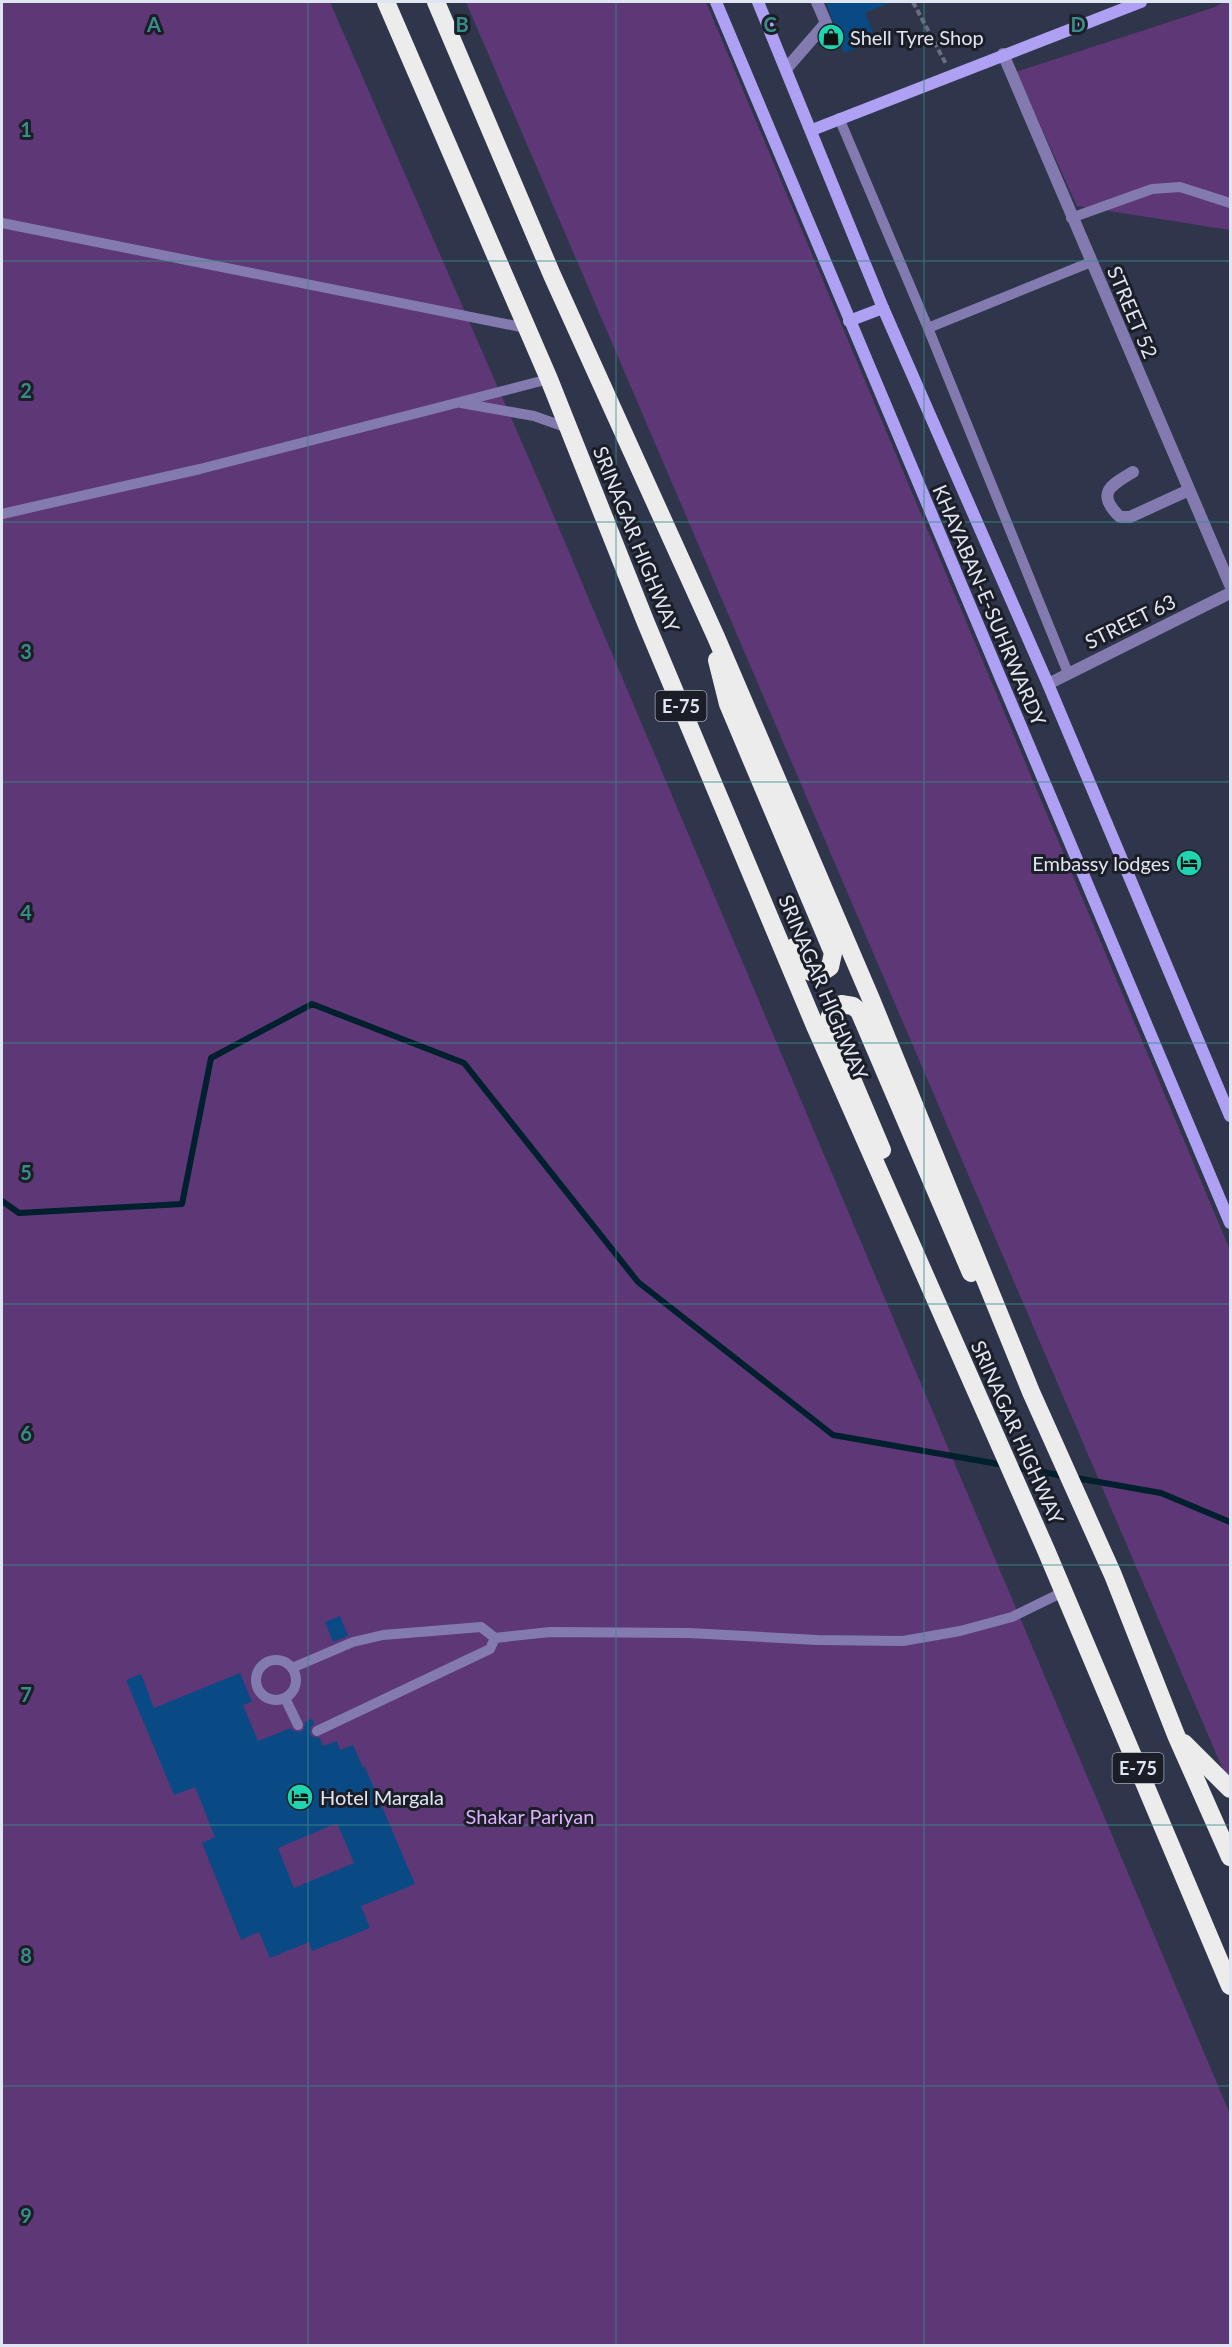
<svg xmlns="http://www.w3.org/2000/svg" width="1232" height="2347" font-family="Lato,sans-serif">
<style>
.green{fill:#5d3776}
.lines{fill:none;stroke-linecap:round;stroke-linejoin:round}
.stream{stroke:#01202e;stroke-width:6}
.building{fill:#094a84;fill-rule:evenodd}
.path{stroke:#696f81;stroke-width:4;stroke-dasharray:6 3;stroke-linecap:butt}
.lane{stroke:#837baf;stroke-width:10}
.street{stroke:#837baf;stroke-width:12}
.secondary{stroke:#aea0f3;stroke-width:12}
.highway{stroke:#ececec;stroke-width:18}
.grid{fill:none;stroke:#398c88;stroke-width:1.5;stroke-opacity:0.55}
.labels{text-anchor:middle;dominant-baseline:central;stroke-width:6;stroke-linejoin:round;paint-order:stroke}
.shield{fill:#1b1e27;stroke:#a5a9b5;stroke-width:1.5}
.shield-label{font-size:18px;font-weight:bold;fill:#e0e5f2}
.poi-label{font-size:20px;fill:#e0e5f2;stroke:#1b1e27;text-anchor:start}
.street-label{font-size:20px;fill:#e0e5f2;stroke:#1b1e27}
.park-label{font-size:20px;fill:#ddb0fd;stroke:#1b1e27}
.grid-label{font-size:20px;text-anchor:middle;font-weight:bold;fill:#398c88;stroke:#1b1e27;stroke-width:6;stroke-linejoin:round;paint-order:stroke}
</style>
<rect width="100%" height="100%" fill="#2f364b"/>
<g class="green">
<path d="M2,2h328l220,505 680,1607v231l-1228,1z"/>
<path d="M466,2h240l524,1248v536z"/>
<path d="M1223,2h7v228l-153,-24 -61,-134 199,-65z"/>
</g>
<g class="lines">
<g class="stream">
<path d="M2,1201l17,12 163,-9 29,-146 101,-54 152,59 174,219 195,153 171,30"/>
<path d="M1014,1467l147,26 69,29"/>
</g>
</g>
<g class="building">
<path d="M826,2h65l-26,11 11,27 -32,13z"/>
<path d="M340,1616l8,20 -15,6 -8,-20z"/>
<path d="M240,1673l12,29 -9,3 15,36 33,-13 3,3 7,1 3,-3 1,-7 7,-3 2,5 -3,3 -1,7 3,3 7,1 3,8 14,-5 3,9 13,-5 10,23 2,-1 50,117 -54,22 9,22 -58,23 -3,-9 -39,16 -11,-26 -18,8 -39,-97 13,-6 -20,-50 -21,8 -48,-115 15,-6 13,34zM337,1823l17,40 -60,25 -16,-40z"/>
</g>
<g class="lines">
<path class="path" d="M913,2l33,62"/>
<g class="lane">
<path d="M839,118l89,210 140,345"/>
<path d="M1071,218l81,-29 28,-2 50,16"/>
<path d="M2,223l524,105"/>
<path d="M928,328l163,-66"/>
<path d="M461,403l73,13 34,12"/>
<path d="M2,514l198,-45 349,-90"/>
<circle cx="276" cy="1680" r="20"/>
<path d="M292,1668l61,-26 30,-7 98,-8 14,11 55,-6 139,1 128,7 86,1 57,-10 52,-14 51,-25"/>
<path d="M285,1698l13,27"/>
<path d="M317,1731l173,-82 5,-11"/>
</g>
<g class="street">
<path d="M1003,54l227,531"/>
<path d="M786,69l40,-46 -9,-21"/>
<path d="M1133,472c-22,13 -38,21 -13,45h10l59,-27"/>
<path d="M1048,684l182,-91"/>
</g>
<g class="secondary">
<path d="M716,2l514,1221"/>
<path d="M758,2l125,306 165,376 182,432"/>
<path d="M812,130l329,-128"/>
<path d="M849,321l34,-13"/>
</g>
<g class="highway">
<path d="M386,2l163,377 97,244 169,403 231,524 184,436"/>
<path d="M436,2l116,273 164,362 155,362 160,393 82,183 63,160 54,122"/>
<path d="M717,660l11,44 105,249 -3,14 -9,6c-18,2 -21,-13 -27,-26"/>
<path d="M882,1150l-54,-128 4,-12 9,-6 12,2 6,5 112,262"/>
<path d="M1184,1743l46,46"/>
</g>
</g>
<path class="grid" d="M308,2v2344M616,2v2344M924,2v2344M2,261h1228M2,522h1228M2,782h1228M2,1043h1228M2,1304h1228M2,1565h1228M2,1825h1228M2,2086h1228"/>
<defs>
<symbol id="shop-disc" viewBox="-11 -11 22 22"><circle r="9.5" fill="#1ed5b0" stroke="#1b1e27"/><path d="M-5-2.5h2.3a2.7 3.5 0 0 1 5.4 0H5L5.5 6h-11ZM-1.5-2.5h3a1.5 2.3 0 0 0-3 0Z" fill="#111"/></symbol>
<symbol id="hotel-disc" viewBox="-11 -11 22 22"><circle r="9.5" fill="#1ed5b0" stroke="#1b1e27"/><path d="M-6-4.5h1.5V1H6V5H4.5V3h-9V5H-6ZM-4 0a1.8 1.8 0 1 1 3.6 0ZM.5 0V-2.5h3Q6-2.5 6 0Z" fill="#111"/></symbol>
</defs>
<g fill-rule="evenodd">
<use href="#shop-disc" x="816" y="22" width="30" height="30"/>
<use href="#hotel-disc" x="1174" y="848" width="30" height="30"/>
<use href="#hotel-disc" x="285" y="1782" width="30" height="30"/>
</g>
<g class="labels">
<g class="shield">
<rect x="655.5" y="691" width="51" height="30" rx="4.5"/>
<rect x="1112.5" y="1753" width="51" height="30" rx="4.5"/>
</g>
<g class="shield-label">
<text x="681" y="706">E-75</text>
<text x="1138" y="1768">E-75</text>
</g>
<g class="poi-label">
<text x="850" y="37">Shell Tyre Shop</text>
<text x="1170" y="863" text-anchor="end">Embassy lodges</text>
<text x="320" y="1797">Hotel Margala</text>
</g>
<g class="street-label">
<text transform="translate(1133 312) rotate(67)">STREET 52</text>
<text transform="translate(637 539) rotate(68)">SRINAGAR HIGHWAY</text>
<text transform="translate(990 605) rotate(67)">KHAYABAN-E-SUHRWARDY</text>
<text transform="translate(1130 621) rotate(-26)">STREET 63</text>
<text transform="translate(824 987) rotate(67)">SRINAGAR HIGHWAY</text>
<text transform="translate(1018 1432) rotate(66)">SRINAGAR HIGHWAY</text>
</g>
<g class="park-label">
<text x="530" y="1816">Shakar Pariyan</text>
</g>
</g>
<g class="grid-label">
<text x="154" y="32">A</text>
<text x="462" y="32">B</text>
<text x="770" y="32">C</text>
<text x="1078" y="32">D</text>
<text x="26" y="137">1</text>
<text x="26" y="398">2</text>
<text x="26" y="659">3</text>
<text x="26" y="920">4</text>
<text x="26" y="1180">5</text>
<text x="26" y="1441">6</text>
<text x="26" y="1702">7</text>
<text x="26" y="1963">8</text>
<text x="26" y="2223">9</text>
</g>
<rect width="1232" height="2347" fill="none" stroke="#e0e5f2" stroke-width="6"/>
</svg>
